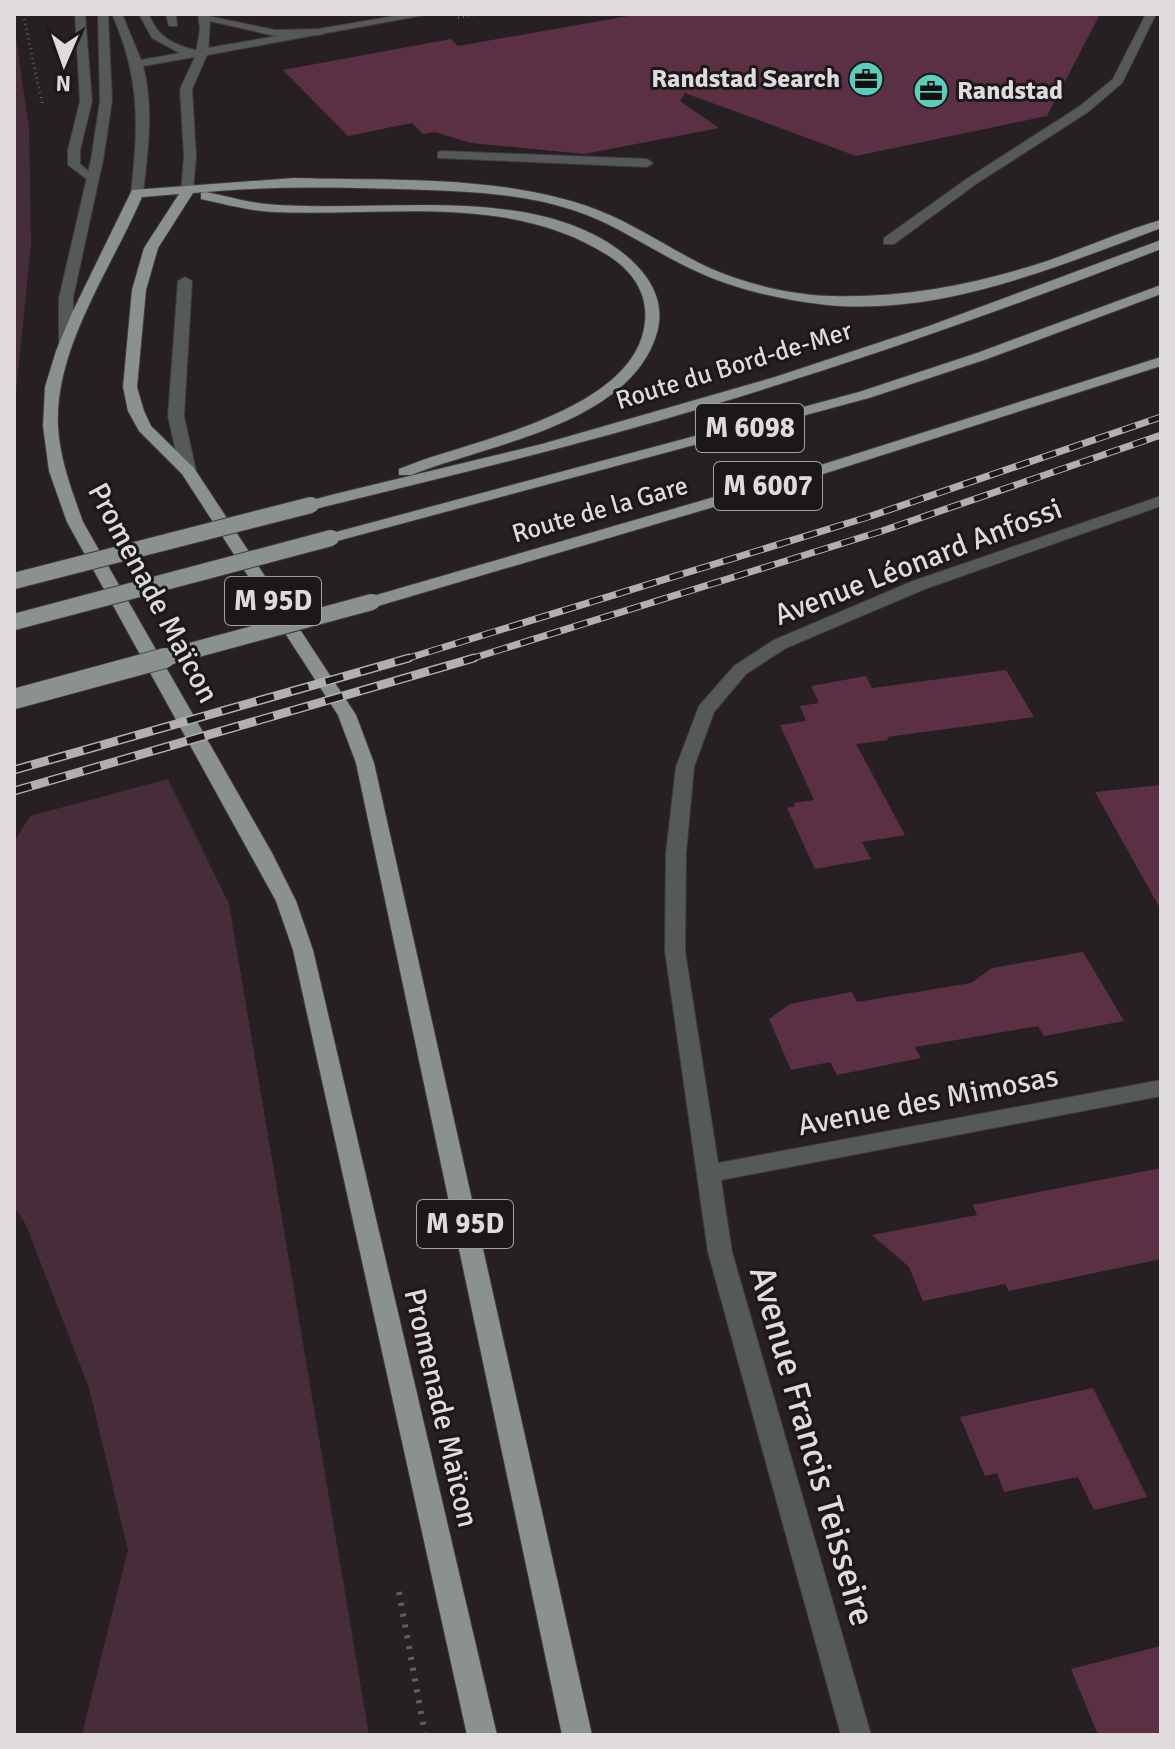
<svg xmlns="http://www.w3.org/2000/svg" width="1175" height="1749" font-family="Signika,sans-serif">
<style>
.green{fill:#472d39}
.building{fill:#5b3045}
.lines{fill:none;stroke-linecap:round;stroke-linejoin:round}
.service-casing{stroke:#403a3d;stroke-width:2}
.minor-casing{stroke:#403a3d;stroke-width:2}
.primary-casing{stroke:#403a3d;stroke-width:2}
.path-far1{stroke:#635d60;stroke-width:3;stroke-dasharray:1 4;stroke-linecap:butt}
.path{stroke:#635d60;stroke-width:6;stroke-dasharray:3 8;stroke-linecap:butt}
.service{fill:#565959;fill-rule:evenodd}
.minor{fill:#565959;fill-rule:evenodd}
.primary{fill:#8a918f;fill-rule:evenodd}
.rail-far1-casing{stroke:#b3afb1;stroke-width:7}
.rail-casing{stroke:#b3afb1;stroke-width:9}
.rail-far1{stroke:#1c1719;stroke-width:5;stroke-dasharray:14;stroke-linecap:butt}
.rail{stroke:#1c1719;stroke-width:6;stroke-dasharray:18;stroke-linecap:butt}
.primary-bridge-far1-casing{stroke:#403a3d;stroke-width:18;stroke-linecap:butt}
.primary-bridge-casing{stroke:#403a3d;stroke-width:22;stroke-linecap:butt}
.primary-bridge-far1{stroke:#8a918f;stroke-width:16}
.primary-bridge{stroke:#8a918f;stroke-width:20}
.labels{text-anchor:middle;dominant-baseline:central;stroke-width:6;stroke-linejoin:round;paint-order:stroke}
.far-poi-label{font-size:26px;font-weight:bold;fill:#dfdbdd;stroke:#1c1719;text-anchor:end}
.far-street-label{font-size:26px;fill:#dfdbdd;stroke:#1c1719}
.shield{fill:#1c1719;stroke:#a4a0a2;stroke-width:2}
.shield-label{font-size:28px;font-weight:bold;fill:#dfdbdd}
.street-label{font-size:30px;fill:#dfdbdd;stroke:#1c1719}
.near-street-label{font-size:36px;fill:#dfdbdd;stroke:#1c1719}
</style>
<rect width="100%" height="100%" fill="#262023"/>
<g class="green">
<path d="M14,23l15,106 2,115 -17,168z"/>
<path d="M168,779l61,125 140,831h-287l46,-185 -39,-162 -63,-163 -12,-19v-364l16,-26z"/>
</g>
<g class="building">
<path d="M640,14h460l-53,102 -191,40 -171,-63 -5,8 39,27 -135,26 -113,-11 -36,-11 -12,2 -11,-11 -64,13 -65,-66 168,-31 7,7z"/>
<path d="M1006,670l28,47 -147,20 1,3 -32,4 49,91 -43,7 9,17 -56,10 -28,-61 8,-2 -1,-3 20,-3 -34,-75 26,-4 -6,-15 19,-3 -8,-17 55,-10 6,12z"/>
<path d="M1161,785v125l-66,-118z"/>
<path d="M1083,952l41,69 -80,15 -6,-10 -123,21 6,11 -84,17 -7,-13 -39,8 -22,-51 21,-15 62,-12 5,10 114,-19 21,-15z"/>
<path d="M1161,1168v91l-152,32 -4,-7 -82,17 -14,-34 -37,-32 105,-20 -4,-10z"/>
<path d="M1093,1388l54,109 -53,13 -16,-33 -74,15 -7,-19 -12,3 -25,-59z"/>
<path d="M1161,1646v89h-63l-27,-66z"/>
</g>
<g class="lines">
<defs>
<g id="service">
<path d="M75,14h10l7,87 -12,49v14l18,15 -6,4 -24,-18v-15l12,-49z"/>
<path d="M166,14h10l1,12h-8z"/>
<path d="M198,14l77,16 45,-1 6,3 -6,3 -45,1 -65,-15 -2,33 -6,3 -6,-3 4,-25z"/>
<path d="M442,151l205,8 6,4 -6,4 -209,-9v-6z"/>
<path d="M185,277l7,4 -8,135 12,55 -8,5 -8,-5 -12,-55 10,-135z"/>
</g>
<g id="minor">
<path d="M98,14h10l4,87 -9,59 -30,138v45l-7,4 -7,-4v-45l32,-138 9,-59z"/>
<path d="M112,14h10l19,46 39,-7 -28,-15 -13,-24h10c8,23 25,31 47,36l210,-36h24l-223,41 -15,34 4,67 -3,36 -6,4 -6,-4 3,-36 -4,-67 15,-32 -52,9c11,41 5,85 0,127l-6,4 -6,-4c8,-68 9,-116 -19,-179z"/>
<path d="M1146,14h10l-34,69 -34,29 -112,72 -82,60h-10v-6l84,-60 112,-72 33,-27z"/>
<path d="M1161,496v10l-236,83 -139,59 -40,26 -32,38 -20,55 -8,86 -1,98 33,212 443,-83v16l-440,84 11,72 139,483h-30l-133,-483 -43,-301 1,-98 10,-86 23,-61 35,-40 40,-26 139,-59z"/>
</g>
<g id="primary">
<path d="M295,178c95,3 197,-3 289,27 43,14 79,40 119,60 38,18 87,30 129,31 74,2 145,-12 215,-35 38,-13 75,-30 114,-41v8c-105,39 -220,88 -334,77 -44,-5 -90,-15 -129,-33 -43,-19 -79,-47 -125,-62 -56,-18 -115,-19 -174,-21 -69,-2 -137,-3 -206,4l-35,55 -12,42 -9,97 7,24 7,15 43,42 162,247 18,48 218,972h-30l-206,-972 -18,-48 -156,-241 -43,-43 -11,-20 -5,-24 9,-97 12,-42 35,-54 -37,3c-30,70 -88,151 -84,230 2,33 14,64 25,95l189,331 24,48 17,49 184,785h-30l-174,-785 -17,-49 -209,-379 -18,-51 -6,-45 2,-39 11,-36 15,-36 61,-125z"/>
<path d="M206,192c20,4 40,10 60,12 80,7 162,-5 243,6 49,6 108,26 138,68 12,18 16,37 9,58 -29,89 -170,109 -245,139h-12v-6l21,-8c65,-23 218,-54 225,-140 3,-28 -13,-50 -36,-65 -99,-64 -224,-39 -336,-44 -24,-1 -48,-8 -72,-13v-6z"/>
<path d="M1161,240v9c-149,58 -299,111 -452,157 -131,40 -265,71 -398,104l-8,-5 2,-3 30,-8 207,-50 233,-67 154,-51z"/>
<path d="M1161,285v9l-174,65 -118,39 -532,143h-12l-2,-3 2,-3 534,-143 118,-39z"/>
<path d="M1161,357v9l-366,117 -417,123 -6,1 -9,-5 3,-4 417,-121z"/>
</g>
</defs>
<use href="#service" class="service-casing"/>
<use href="#minor" class="minor-casing"/>
<use href="#primary" class="primary-casing"/>
<g class="path-far1">
<path d="M23,14l20,93"/>
<path d="M458,18l21,-4"/>
</g>
<path class="path" d="M399,1592l26,143"/>
<use href="#service" class="service"/>
<use href="#minor" class="minor"/>
<use href="#primary" class="primary"/>
<defs>
<g id="rail-far1">
<path d="M402,660l466,-143 293,-100"/>
<path d="M467,660l415,-129 279,-96"/>
</g>
<g id="rail">
<path d="M14,770l395,-112"/>
<path d="M14,791l460,-133"/>
</g>
</defs>
<use href="#rail-far1" class="rail-far1-casing"/>
<use href="#rail" class="rail-casing"/>
<use href="#rail-far1" class="rail-far1"/>
<use href="#rail" class="rail"/>
<defs>
<g id="primary-bridge-far1">
<path d="M14,581l297,-76"/>
<path d="M14,622l317,-84"/>
<path d="M157,660l215,-58"/>
</g>
<path id="primary-bridge" d="M14,699l151,-41"/>
</defs>
<use href="#primary-bridge-far1" class="primary-bridge-far1-casing"/>
<use href="#primary-bridge" class="primary-bridge-casing"/>
<use href="#primary-bridge-far1" class="primary-bridge-far1"/>
<use href="#primary-bridge" class="primary-bridge"/>
</g>
<defs>
<symbol id="office-disc" viewBox="-11 -11 22 22"><circle r="9.5" fill="#5bcebb" stroke="#1c1719"/><path d="M-6-3h4V-5.5h4V-3h4V5H-6ZM-1-4.5V-3h2v-1.5ZM-6 0V1H6V0Z" fill="#111"/></symbol>
</defs>
<g fill-rule="evenodd">
<use href="#office-disc" x="846" y="59" width="40" height="40"/>
<use href="#office-disc" x="911" y="71" width="40" height="40"/>
</g>
<g class="labels">
<g class="far-poi-label">
<text x="840" y="79">Randstad Search</text>
<text x="957" y="91" text-anchor="start">Randstad</text>
</g>
<g class="far-street-label">
<text transform="translate(734 366) rotate(-17)">Route du Bord-de-Mer</text>
<text transform="translate(600 510) rotate(-16)">Route de la Gare</text>
</g>
<g class="shield">
<rect x="696" y="404" width="108" height="48" rx="6"/>
<rect x="714" y="462" width="108" height="48" rx="6"/>
<rect x="225" y="577" width="96" height="48" rx="6"/>
<rect x="417" y="1200" width="96" height="48" rx="6"/>
</g>
<g class="shield-label">
<text x="750" y="428">M 6098</text>
<text x="768" y="486">M 6007</text>
<text x="273" y="601">M 95D</text>
<text x="465" y="1224">M 95D</text>
</g>
<g class="street-label">
<text transform="translate(918 562) rotate(-21)">Avenue Léonard Anfossi</text>
<text transform="translate(153 593) rotate(62)">Promenade Maïcon</text>
<text transform="translate(928 1101) rotate(-11)">Avenue des Mimosas</text>
<text transform="translate(441 1408) rotate(77)">Promenade Maïcon</text>
</g>
<g class="near-street-label">
<text transform="translate(812 1446) rotate(74)">Avenue Francis Teisseire</text>
</g>
</g>
<rect width="1175" height="1749" fill="none" stroke="#dfdbdd" stroke-width="32"/>
<g transform="translate(64 64) rotate(182)" stroke="#1c1719" stroke-width="6" paint-order="stroke">
<path d="M0-6L14 30L0 20L-14 30Z" fill="#dfdbdd"/>
<text y="-12" font-size="22" font-weight="bold" text-anchor="middle" fill="#dfdbdd">N</text>
</g>
</svg>
